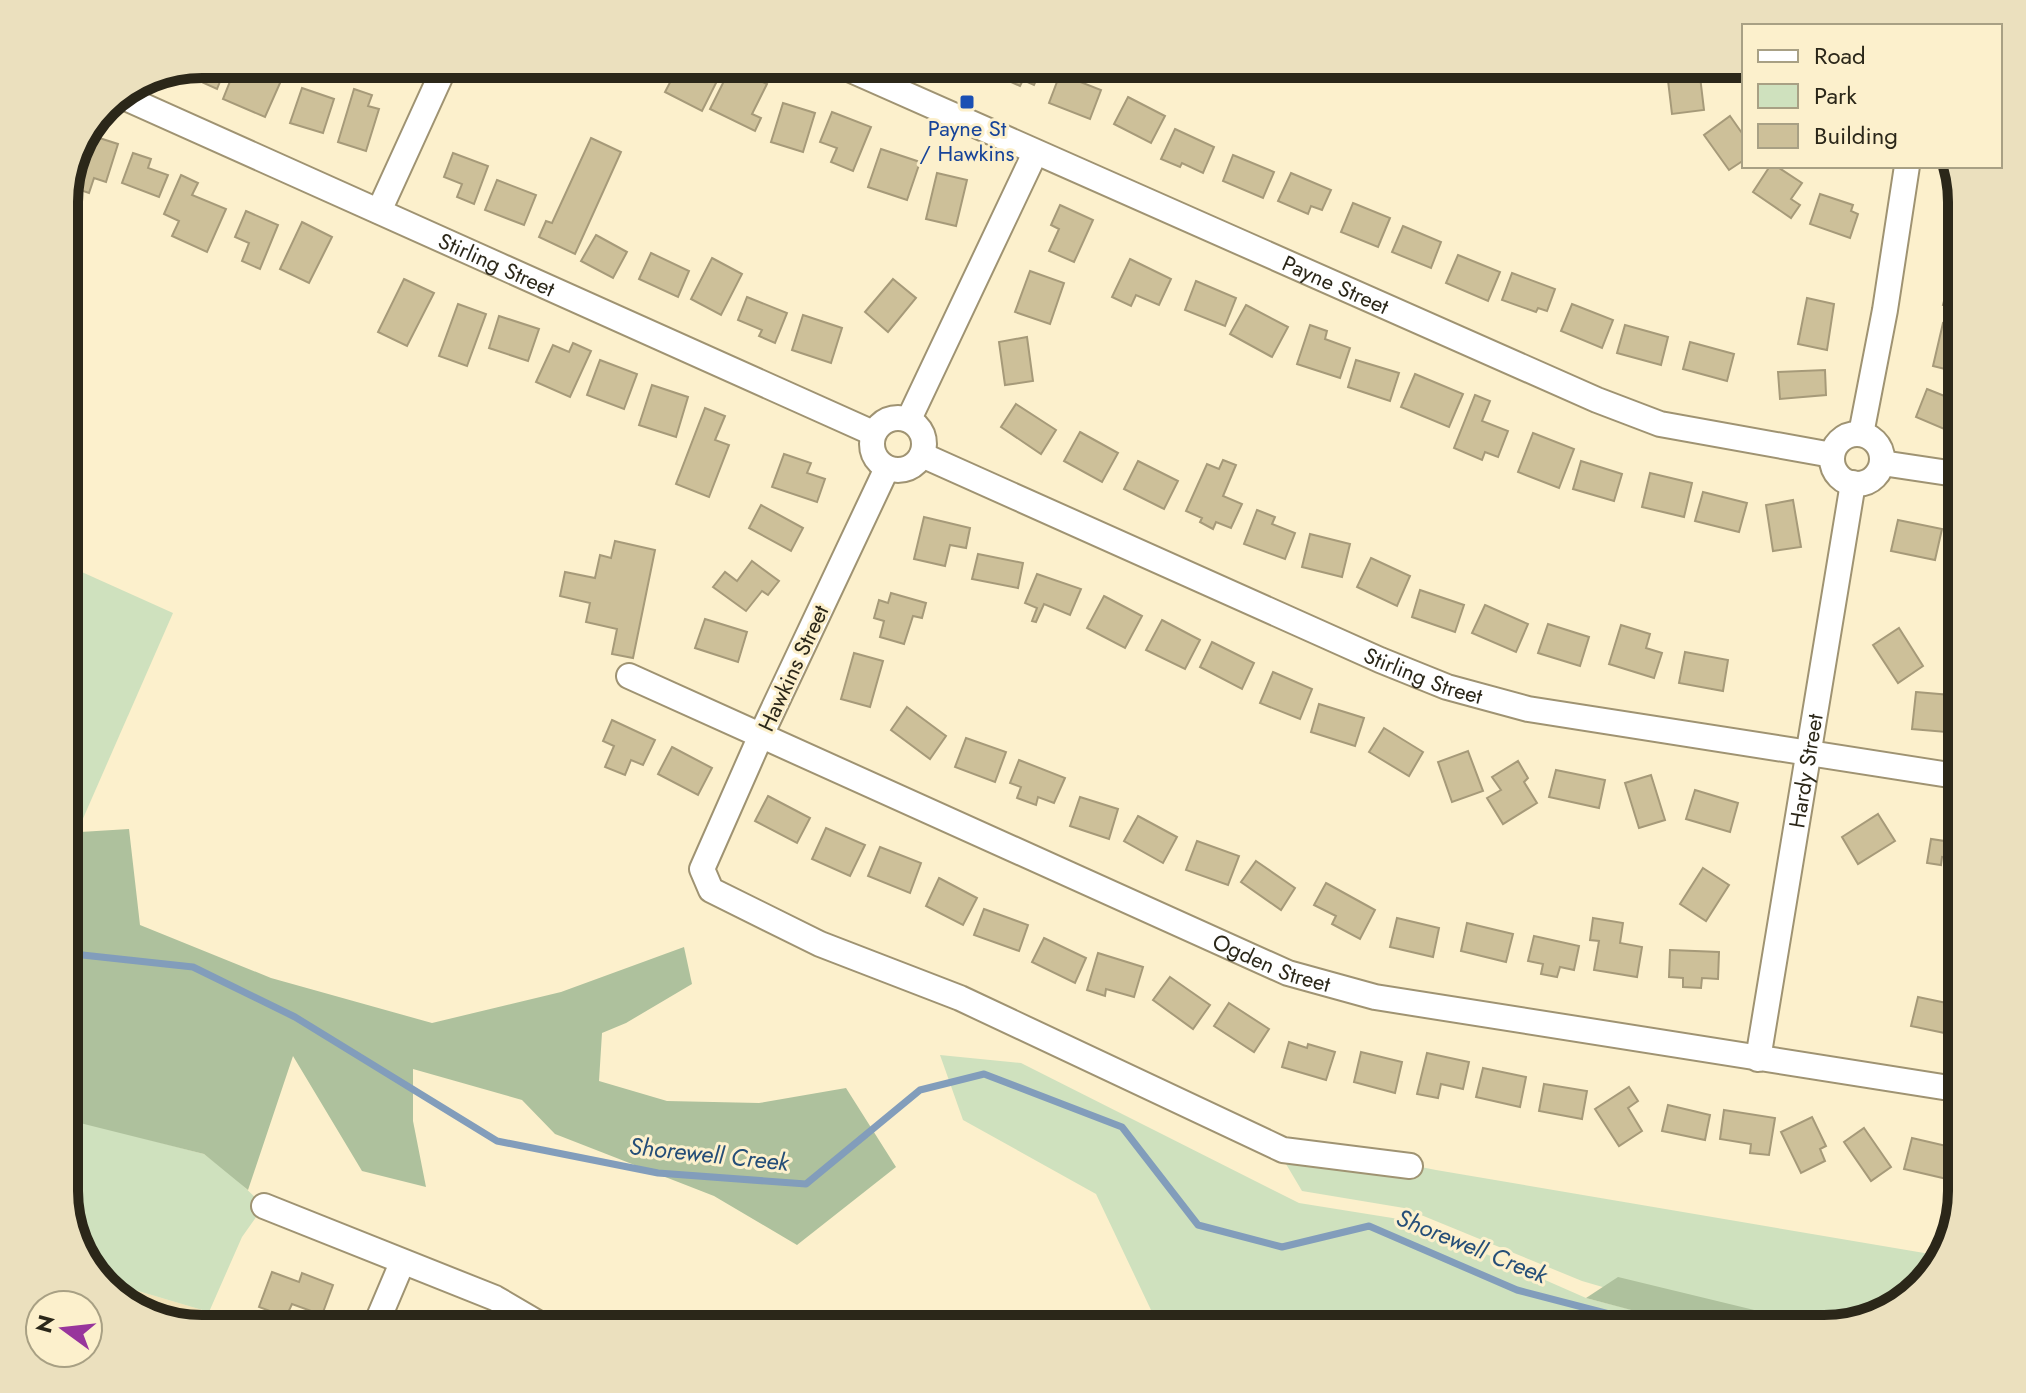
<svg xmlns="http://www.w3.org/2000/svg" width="2026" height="1393" font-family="Jost,sans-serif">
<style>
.built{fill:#f2e3b9}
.green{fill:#cfe1be}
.forest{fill:#aec19d}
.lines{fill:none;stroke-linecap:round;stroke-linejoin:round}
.stream{stroke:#829dbb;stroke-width:7}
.building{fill:#cdc099;stroke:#a69a79;stroke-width:2}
.minor-casing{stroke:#9f9372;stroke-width:28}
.minor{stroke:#fff;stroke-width:24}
.transit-dot{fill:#1a4fb4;stroke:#fcf0cc;stroke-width:3}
.labels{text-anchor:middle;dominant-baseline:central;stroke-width:6;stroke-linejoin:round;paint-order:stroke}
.transit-label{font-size:22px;fill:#164399;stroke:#fcf0cc}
.street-label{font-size:22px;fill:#2b2719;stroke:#fcf0cc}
.water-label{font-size:24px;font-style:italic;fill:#254e78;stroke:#fcf0cc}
.rim{fill:none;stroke:#2b2719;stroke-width:10}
</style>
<rect width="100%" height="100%" fill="#fcf0cc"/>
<path class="built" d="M101,1280l108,32 -8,17 -76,-23z"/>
<g class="green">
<path d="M64,564l109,49 -109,249z"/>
<path d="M940,1055l81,8 278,140 112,18 175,77 121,31h-281l-4,-4 -4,4h-258l-64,-135 -133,-74z"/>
<path d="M66,1118l138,36 29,22 31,30 -22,31 -33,75 -108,-32 -19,-20 -18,-60z"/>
<path d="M1270,1137l166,33 506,86 -3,12 -53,47 -61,14h-78l-165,-48 -178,-73 -102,-17z"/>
</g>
<g class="forest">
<path d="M129,829l11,96 131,53 161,45 129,-31 123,-45 8,37 -66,39 -24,10 -3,48 68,20 92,2 87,-15 50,79 -99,78 -83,-49 -159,-62 -33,-34 -109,-31v52l13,66 -64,-16 -69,-115 -45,134 -44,-36 -140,-35v-286z"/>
<path d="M1618,1277l211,51 -126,1 -117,-31z"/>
</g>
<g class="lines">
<path class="stream" d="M64,953l129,14 102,50 202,124 161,32 148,11 114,-94 64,-16 138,53 76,98 84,22 87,-21 148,64 150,39"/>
</g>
<g class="building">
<path d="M1699,68l5,42 -32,4 -5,-42z"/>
<path d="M993,69h48l-7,16 -11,-5 -3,6 -29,-13z"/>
<path d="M614,71h20l-4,9z"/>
<path d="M676,71h46l-20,40 -37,-19z"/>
<path d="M729,71h10l28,13 -15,30 9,4 -6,13 -45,-22z"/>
<path d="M184,74h39l-6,15z"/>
<path d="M233,74h51l-19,43 -42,-18z"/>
<path d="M1060,74l41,16 -11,29 -41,-16z"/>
<path d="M302,88l32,11 -11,34 -33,-10z"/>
<path d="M354,89l18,6 -4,11 11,3 -13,42 -28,-9z"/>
<path d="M1128,97l37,19 -14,27 -37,-19z"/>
<path d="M783,103l32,10 -12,39 -32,-10z"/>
<path d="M832,112l39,15 -18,44 -22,-9 6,-14 -17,-6z"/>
<path d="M1730,116l14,20v24l-15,10 -25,-35z"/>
<path d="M1175,129l39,18 -11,26 -21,-10 -2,4 -19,-8z"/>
<path d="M90,135l28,9 -12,38 -12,-4 -5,15 -18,-6z"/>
<path d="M591,138l30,14 -46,102 -36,-17 7,-16 6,2z"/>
<path d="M881,149l39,13 -13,38 -39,-13z"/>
<path d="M133,153l18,6 -3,9 20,7 -9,22 -37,-14z"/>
<path d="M453,153l35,13 -14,38 -17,-7 5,-13 -18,-7z"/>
<path d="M1233,155l41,17 -11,26 -40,-17z"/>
<path d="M1770,166h6l26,17 -11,16 9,6 -9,13 -38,-26z"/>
<path d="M937,173l30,7 -11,46 -30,-7z"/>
<path d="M1291,173l40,17 -9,20 -11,-4 -3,8 -30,-13z"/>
<path d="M181,175l17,8 -6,12 34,14 -19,43 -35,-16 7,-15 -15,-7z"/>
<path d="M497,180l39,15 -12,30 -39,-15z"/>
<path d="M1820,194l33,11 -2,6 7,3 -8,24 -40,-14z"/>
<path d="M1353,203l37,15 -12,29 -37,-15z"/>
<path d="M1060,205l33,15 -19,42 -25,-11 10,-22 -8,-4z"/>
<path d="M246,211l32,14 -18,44 -18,-8 7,-18 -14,-6z"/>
<path d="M1960,213h2v28l-8,-2z"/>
<path d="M302,222l30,15 -23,46 -29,-14z"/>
<path d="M1403,226l38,16 -10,26 -39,-16z"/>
<path d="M596,235l31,17 -14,26 -32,-17z"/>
<path d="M651,253l38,18 -11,26 -39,-18z"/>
<path d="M1458,255l42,17 -12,29 -42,-18z"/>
<path d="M712,258l30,16 -21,41 -30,-16z"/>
<path d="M1130,259l41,20 -12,26 -23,-10 -5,11 -19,-9z"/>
<path d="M1954,262l8,1v46l-19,-4z"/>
<path d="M1030,271l34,12 -14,41 -35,-12z"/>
<path d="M1512,273l43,16 -8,22 -9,-3 -2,4 -34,-12z"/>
<path d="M404,279l30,14 -27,53 -29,-14z"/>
<path d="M893,279l23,19 -28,34 -23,-20z"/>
<path d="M1196,281l40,17 -11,28 -40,-16z"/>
<path d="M747,297l40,16 -12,30 -16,-7 3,-6 -24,-10z"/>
<path d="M1807,298l27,6 -7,46 -29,-6z"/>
<path d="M458,304l28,10 -19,52 -28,-10z"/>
<path d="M1572,304l41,16 -11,28 -41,-17z"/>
<path d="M1246,305l42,22 -16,30 -42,-23z"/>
<path d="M803,315l39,13 -11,35 -39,-13z"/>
<path d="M499,316l40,13 -11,32 -39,-13z"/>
<path d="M1943,323l19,4 -1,46 -28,-7z"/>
<path d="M1310,325l17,6 -2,8 25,9 -10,30 -43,-14z"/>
<path d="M1625,325l43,12 -7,28 -44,-12z"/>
<path d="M1027,337l6,44 -28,4 -6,-43z"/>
<path d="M1690,342l44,12 -7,27 -44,-12z"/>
<path d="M573,343l18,8 -21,46 -34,-15 17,-37 16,7z"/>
<path d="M600,360l37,14 -13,35 -37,-14z"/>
<path d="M1356,360l43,13 -9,28 -42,-14z"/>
<path d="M1825,370l1,25 -46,4 -2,-27z"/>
<path d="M1415,374l48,20 -14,33 -48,-20z"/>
<path d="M652,385l36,12 -12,40 -37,-12z"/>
<path d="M1927,389l35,14v16l-6,15 -40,-17z"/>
<path d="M1475,395l15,6 -8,20 26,10 -10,26 -13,-5 -3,8 -28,-12z"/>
<path d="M1016,404l40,26 -15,24 -40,-27z"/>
<path d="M705,408l20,8 -10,24 14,5 -20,52 -33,-13z"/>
<path d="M1080,432l38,21 -16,29 -38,-21z"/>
<path d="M1533,433l41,16 -15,39 -41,-16z"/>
<path d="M784,454l27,9 -4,10 18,6 -8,23 -45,-15z"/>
<path d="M1223,460l13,5 -13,31 19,8 -11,24 -15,-6 -3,7 -13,-7 2,-4 -16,-7 21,-47 12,5z"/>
<path d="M1138,461l40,20 -14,28 -40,-20z"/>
<path d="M1581,461l41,13 -8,27 -41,-12z"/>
<path d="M1650,473l42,10 -8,34 -42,-10z"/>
<path d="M1703,492l44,11 -8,29 -44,-11z"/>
<path d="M1793,500l8,47 -28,4 -7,-46z"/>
<path d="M761,505l42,23 -12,23 -42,-23z"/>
<path d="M1257,510l18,7 -3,7 23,9 -10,26 -41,-15z"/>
<path d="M924,517l46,11 -4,20 -16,-3 -5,21 -31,-7z"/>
<path d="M1898,520l44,9 -7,31 -44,-9z"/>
<path d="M1310,534l40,10 -8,33 -40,-10z"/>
<path d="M615,541l40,9 -22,108 -21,-4 5,-25 -31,-7 4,-19 -30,-7 5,-24 30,6 5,-23 11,3z"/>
<path d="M978,554l45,9 -5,25 -46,-9z"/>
<path d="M1371,558l39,18 -13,30 -40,-19z"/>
<path d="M752,561l27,20 -11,14 -6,-4 -16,20 -33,-24 12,-15 12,9z"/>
<path d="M1037,574l44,15 -11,26 -26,-11 -8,18 -4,-1 5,-13 -12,-5z"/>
<path d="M1420,590l44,15 -9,27 -43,-15z"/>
<path d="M891,593l35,10 -4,15 -9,-2 -9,28 -24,-7 4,-16 -10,-3 5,-18 9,3z"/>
<path d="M1104,596l38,20 -17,32 -38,-20z"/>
<path d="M1485,605l43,19 -12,28 -44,-19z"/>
<path d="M705,619l42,13 -9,30 -43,-14z"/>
<path d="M1162,620l38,20 -15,29 -39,-19z"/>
<path d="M1548,624l41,13 -9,29 -42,-13z"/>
<path d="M1621,625l29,9 -4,14 16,5 -8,25 -45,-14z"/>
<path d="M1899,628l24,38 -25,17 -25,-38z"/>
<path d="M1212,642l42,21 -12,26 -42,-22z"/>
<path d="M1685,652l43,8 -5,31 -44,-8z"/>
<path d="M854,653l29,8 -13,46 -29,-8z"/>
<path d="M1273,672l39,17 -12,30 -40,-16z"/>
<path d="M1916,692l46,4 -1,27 -14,-1 -1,10 -34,-3z"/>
<path d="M1319,704l45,14 -9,28 -44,-14z"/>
<path d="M907,707l39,29 -16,23 -39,-29z"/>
<path d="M612,720l43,20 -12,25 -12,-5 -6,15 -20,-8 9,-21 -11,-5z"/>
<path d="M1384,728l39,24 -14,24 -40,-24z"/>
<path d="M966,738l40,14 -11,30 -40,-15z"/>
<path d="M672,747l40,21 -14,27 -40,-21z"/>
<path d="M1468,751l15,40 -31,11 -14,-40z"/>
<path d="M1019,760l46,18 -11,25 -16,-6 -2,8 -19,-7 4,-11 -11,-4z"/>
<path d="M1518,761l10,17 -4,4 13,21 -34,21 -16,-26 14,-8 -9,-13z"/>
<path d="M1556,770l49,10 -6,28 -50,-11z"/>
<path d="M1651,775l14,45 -26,8 -14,-45z"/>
<path d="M1695,790l43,13 -8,29 -44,-13z"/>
<path d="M768,796l42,22 -13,25 -42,-22z"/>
<path d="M1080,797l38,12 -9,30 -39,-13z"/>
<path d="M1878,814l17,27 -37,23 -16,-27z"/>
<path d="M1138,816l39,21 -14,26 -39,-22z"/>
<path d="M1948,823l14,2v35l-20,-3 -1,8 -14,-2 4,-24 14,2z"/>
<path d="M826,828l39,17 -15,31 -38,-17z"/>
<path d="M1197,841l42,15 -11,29 -42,-15z"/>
<path d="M880,847l41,16 -11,30 -42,-17z"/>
<path d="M1256,861l39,27 -14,22 -40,-28z"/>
<path d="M1703,868l26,17 -23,36 -26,-17z"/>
<path d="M939,878l38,20 -14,27 -37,-19z"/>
<path d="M1326,883l49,27 -15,29 -28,-15 4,-8 -22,-11z"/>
<path d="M984,909l44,16 -9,26 -45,-16z"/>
<path d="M1397,918l42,10 -6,29 -43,-10z"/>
<path d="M1593,918l30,5 -3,20 22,4 -5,30 -43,-7 5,-29 -9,-1z"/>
<path d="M1467,923l46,11 -7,28 -45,-11z"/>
<path d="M1534,936l45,10 -5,24 -14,-3 -3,10 -16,-3 2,-10 -15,-3z"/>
<path d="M1044,938l42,20 -11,25 -43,-21z"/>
<path d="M1670,950l49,2 -1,27 -16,-1 -1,10 -18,-1v-9l-14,-1z"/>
<path d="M1098,953l45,14 -9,30 -28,-8 -1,7 -18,-6z"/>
<path d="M1170,977l40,28 -17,24 -40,-29z"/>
<path d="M1918,997l43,9 -7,29 -43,-9z"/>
<path d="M1229,1003l40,26 -15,23 -40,-26z"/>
<path d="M1289,1042l18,6 1,-4 27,8 -9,28 -44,-13z"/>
<path d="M1361,1052l41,10 -7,31 -41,-11z"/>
<path d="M1427,1053l42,9 -6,27 -22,-5 -3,14 -21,-4z"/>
<path d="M1483,1068l43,9 -6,30 -44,-10z"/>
<path d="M1544,1084l43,7 -5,28 -43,-8z"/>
<path d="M1629,1087l9,14 -10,7 14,23 -23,15 -24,-37z"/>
<path d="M1668,1105l42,10 -5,25 -43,-9z"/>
<path d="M1724,1110l51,8 -6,37 -19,-2 1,-9 -31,-5z"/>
<path d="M1812,1117l14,29 -6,3 5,12 -24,12 -20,-41z"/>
<path d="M1864,1128l27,39 -20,14 -27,-39z"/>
<path d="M1912,1138l43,10 -8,31 -43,-10z"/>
<path d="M272,1272l27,10 3,-9 31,12 -11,30 -30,-11 -6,13 -27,-10z"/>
</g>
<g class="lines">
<defs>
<g id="minor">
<path id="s1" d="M851,70l746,330 63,24 172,31"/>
<path id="s2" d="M119,95l754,338"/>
<path d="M379,211l63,-138"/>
<circle cx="898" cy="444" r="26"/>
<path d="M909,419l126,-266"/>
<path d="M1861,434l24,-124 22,-144"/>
<circle cx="1857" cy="459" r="25"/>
<path id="s3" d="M922,455l458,205 67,27 81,22 434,68"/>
<path d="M1882,463l80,12"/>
<path d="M887,468l-125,265 -60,136 9,21 109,54 140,54 323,152 127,16"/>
<path id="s4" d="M629,676l659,297 87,24 587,93"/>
<path id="s5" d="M1758,1059l95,-576"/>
<path d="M264,1206l231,92 53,31"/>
<path d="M374,1329l28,-66"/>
</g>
</defs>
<use href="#minor" class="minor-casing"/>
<use href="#minor" class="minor"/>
</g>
<rect class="transit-dot" x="959" y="94" width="16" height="16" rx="4"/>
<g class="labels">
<g class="transit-label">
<text x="967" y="128">Payne St<tspan x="967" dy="25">/ Hawkins</tspan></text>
</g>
<g class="street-label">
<text stroke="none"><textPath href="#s2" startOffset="414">Stirling Street</textPath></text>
<text stroke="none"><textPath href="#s1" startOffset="530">Payne Street</textPath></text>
<text transform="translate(793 668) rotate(-65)">Hawkins Street</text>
<text stroke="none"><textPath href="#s3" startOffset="548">Stirling Street</textPath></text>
<text stroke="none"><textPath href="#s5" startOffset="292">Hardy Street</textPath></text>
<text stroke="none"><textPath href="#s4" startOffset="704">Ogden Street</textPath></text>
</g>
<g class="water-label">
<text transform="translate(709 1154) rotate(6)">Shorewell Creek</text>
<text transform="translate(1472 1246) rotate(22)">Shorewell Creek</text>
</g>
</g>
<path d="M0 0H2026V1393H0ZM202 78H1824A124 124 0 0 1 1948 202V1191A124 124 0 0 1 1824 1315H202A124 124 0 0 1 78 1191V202A124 124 0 0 1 202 78Z" fill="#ebe0be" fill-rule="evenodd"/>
<path class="rim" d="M202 78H1824A124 124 0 0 1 1948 202V1191A124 124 0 0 1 1824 1315H202A124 124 0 0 1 78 1191V202A124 124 0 0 1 202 78Z"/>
<rect x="1742" y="24" width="260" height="144" fill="#fcf0cc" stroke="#a8a084" stroke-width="2"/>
<rect x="1758" y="50" width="40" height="12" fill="#ffffff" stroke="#a8a084" stroke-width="2"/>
<text x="1814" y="64" font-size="24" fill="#2b2719">Road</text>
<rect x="1758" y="84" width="40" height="24" fill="#cfe1be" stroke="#a8a084" stroke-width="2"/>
<text x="1814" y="104" font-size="24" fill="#2b2719">Park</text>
<rect x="1758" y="124" width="40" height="24" fill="#cdc099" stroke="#a8a084" stroke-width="2"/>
<text x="1814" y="144" font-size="24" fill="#2b2719">Building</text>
<g transform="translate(64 1329) rotate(285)"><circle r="38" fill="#fcf0cc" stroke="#a8a084" stroke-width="2"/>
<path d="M0-6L14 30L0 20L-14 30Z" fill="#98359c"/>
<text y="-12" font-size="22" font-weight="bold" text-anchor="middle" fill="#2b2719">N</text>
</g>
</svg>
